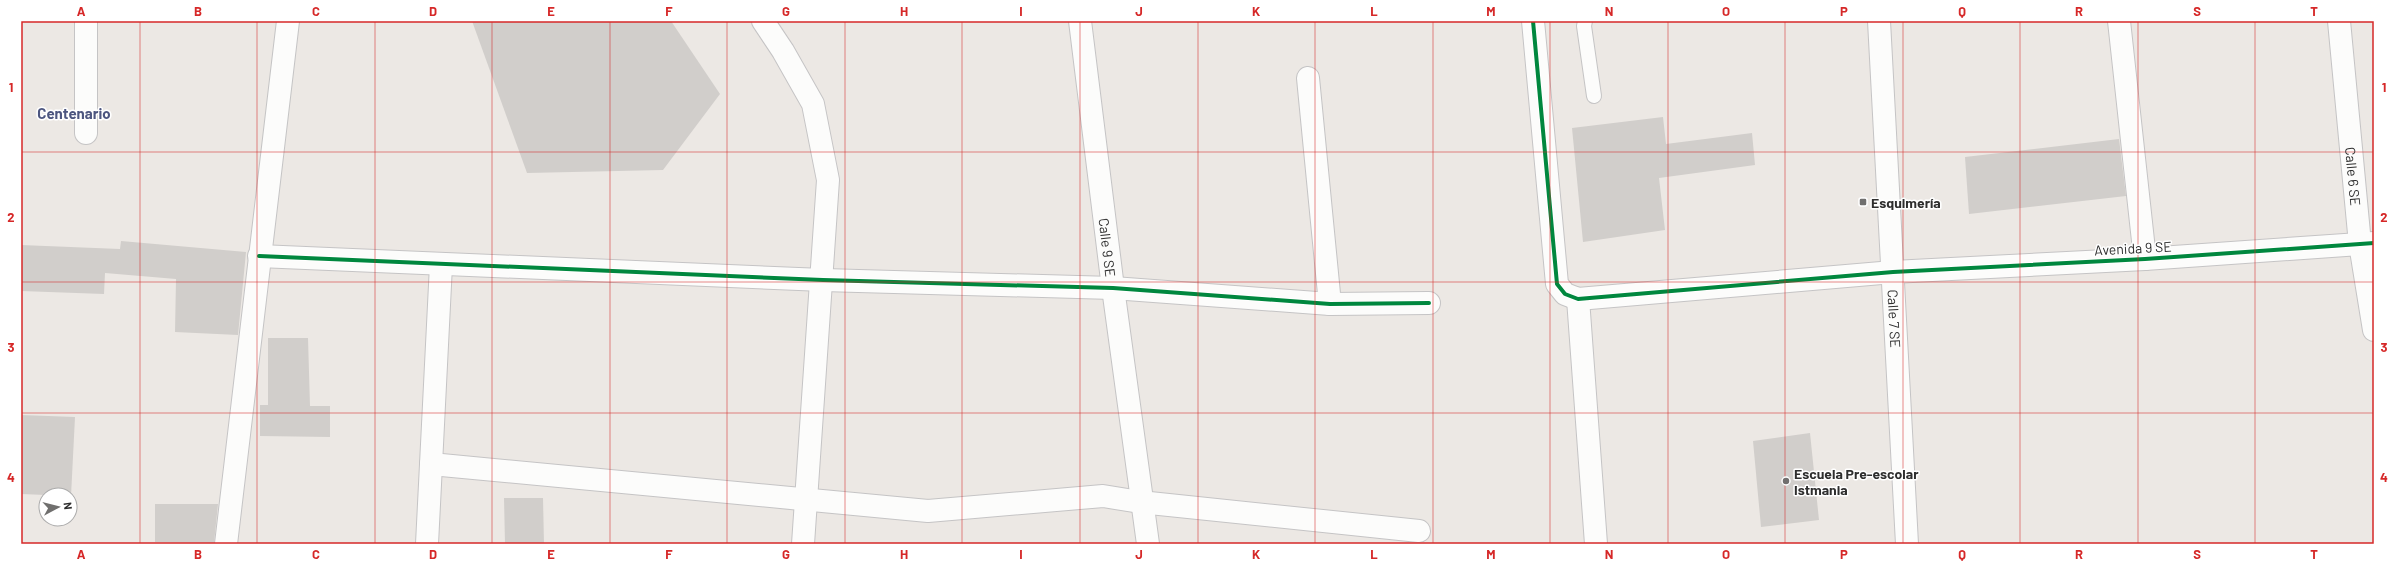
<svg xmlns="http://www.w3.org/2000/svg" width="2395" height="565" font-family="Barlow,sans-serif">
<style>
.building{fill:#d1cecb}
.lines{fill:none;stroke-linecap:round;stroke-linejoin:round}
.lane-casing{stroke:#c5c4c5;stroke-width:16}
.street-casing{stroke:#c5c4c5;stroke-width:24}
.lane{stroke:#fcfcfb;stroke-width:14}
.street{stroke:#fcfcfb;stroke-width:22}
.cycleway-casing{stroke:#fff;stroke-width:6}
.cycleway{stroke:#00873e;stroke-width:4}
.grid{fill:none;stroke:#d62828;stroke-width:1;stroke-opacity:0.55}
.poi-dot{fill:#706f6e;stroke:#fff;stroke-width:1.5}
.labels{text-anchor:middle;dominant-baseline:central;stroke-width:3;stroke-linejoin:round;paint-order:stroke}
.street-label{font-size:14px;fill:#2e2e2e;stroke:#fff}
.poi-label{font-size:14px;font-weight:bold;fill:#2e2e2e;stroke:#fff;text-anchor:start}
.neighbourhood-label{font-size:15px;font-weight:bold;fill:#4d5680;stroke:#fff}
.neatline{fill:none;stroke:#d62828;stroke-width:1.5}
.grid-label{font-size:13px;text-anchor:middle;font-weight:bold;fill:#d62828}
</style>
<rect width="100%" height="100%" fill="#ece8e4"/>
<g class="building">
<path d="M472,21h199l49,73 -57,76 -136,3z"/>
<path d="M1663,117l3,27 86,-11 3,32 -96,13 6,52 -82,12 -11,-114z"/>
<path d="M2119,139l7,57 -157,18 -4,-57z"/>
<path d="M121,241l125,11 -8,83 -63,-3 1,-53 -71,-6 -1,21 -83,-3v-46l99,4z"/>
<path d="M268,338h40l2,68h20v31l-70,-1v-31h8z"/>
<path d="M21,415l54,2 -4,79 -50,-2z"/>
<path d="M1810,433l9,87 -58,7 -8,-86z"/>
<path d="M504,498h39l1,46h-39z"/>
<path d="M155,504h63l-4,39 -59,-1z"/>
</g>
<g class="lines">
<defs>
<path id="lane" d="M1585,21l-1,5 10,70"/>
<g id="street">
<path d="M763,21l20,30 30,53 15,76 -25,364"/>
<path id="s1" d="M1080,21l33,267 35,256"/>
<path d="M1533,21l24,263 8,10 13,5 315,-27 252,-13 229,-16"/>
<path id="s2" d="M1879,21l28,523"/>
<path d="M2119,21l26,238"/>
<path id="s3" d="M2339,21l21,223 14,86"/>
<path d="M1308,78l22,226"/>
<path d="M86,133v-112"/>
<path d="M259,256l564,24 290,8 217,16 99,-1"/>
<path d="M1578,299l18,245"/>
<path d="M431,464l497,47 175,-15 37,6 279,29"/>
<path d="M226,544l62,-523"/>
<path d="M427,544l14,-279"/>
</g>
</defs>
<use href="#lane" class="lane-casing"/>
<use href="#street" class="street-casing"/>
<use href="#lane" class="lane"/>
<use href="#street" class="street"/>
<defs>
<g id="cycleway">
<path d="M1533,21l24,263 8,10 13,5 315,-27 252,-13 229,-16"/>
<path d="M259,256l564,24 290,8 217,16 99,-1"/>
</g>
</defs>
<use href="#cycleway" class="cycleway-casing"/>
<use href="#cycleway" class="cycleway"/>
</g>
<path class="grid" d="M140,21v523M257,21v523M375,21v523M492,21v523M610,21v523M727,21v523M845,21v523M962,21v523M1080,21v523M1198,21v523M1315,21v523M1433,21v523M1550,21v523M1668,21v523M1785,21v523M1903,21v523M2020,21v523M2138,21v523M2255,21v523M21,152h2353M21,282h2353M21,413h2353"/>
<g class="poi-dot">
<rect x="1859" y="198" width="8" height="8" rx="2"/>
<circle cx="1786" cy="481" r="4"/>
</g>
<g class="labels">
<g class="street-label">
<text stroke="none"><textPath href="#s3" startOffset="156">Calle 6 SE</textPath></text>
<text stroke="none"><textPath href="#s1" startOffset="228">Calle 9 SE</textPath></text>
<text transform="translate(2133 248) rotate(-3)">Avenida 9 SE</text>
<text stroke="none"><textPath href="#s2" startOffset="298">Calle 7 SE</textPath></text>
</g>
<g class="poi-label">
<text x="1871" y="202">Esquimería</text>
<text x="1794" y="473">Escuela Pre-escolar<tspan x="1794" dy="16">Istmania</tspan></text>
</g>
<g class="neighbourhood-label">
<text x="74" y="113">Centenario</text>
</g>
</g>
<rect width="2395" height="565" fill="none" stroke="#ffffff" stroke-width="44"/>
<g transform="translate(58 507) rotate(83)"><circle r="19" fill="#ffffff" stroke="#ababab"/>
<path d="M0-3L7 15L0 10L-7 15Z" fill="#706f6e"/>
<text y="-6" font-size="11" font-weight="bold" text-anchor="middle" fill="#2e2e2e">N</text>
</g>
<rect x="22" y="22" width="2351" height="521" class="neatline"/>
<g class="grid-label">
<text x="81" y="16">A</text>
<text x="198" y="16">B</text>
<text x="316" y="16">C</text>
<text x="433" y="16">D</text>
<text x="551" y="16">E</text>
<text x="669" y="16">F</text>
<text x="786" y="16">G</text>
<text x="904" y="16">H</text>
<text x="1021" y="16">I</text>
<text x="1139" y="16">J</text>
<text x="1256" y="16">K</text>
<text x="1374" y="16">L</text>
<text x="1491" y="16">M</text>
<text x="1609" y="16">N</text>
<text x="1726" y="16">O</text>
<text x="1844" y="16">P</text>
<text x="1962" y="16">Q</text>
<text x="2079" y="16">R</text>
<text x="2197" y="16">S</text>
<text x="2314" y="16">T</text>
<text x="11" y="92">1</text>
<text x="2384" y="92">1</text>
<text x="11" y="222">2</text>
<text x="2384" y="222">2</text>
<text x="11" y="352">3</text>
<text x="2384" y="352">3</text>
<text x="11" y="482">4</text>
<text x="2384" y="482">4</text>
<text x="81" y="559">A</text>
<text x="198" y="559">B</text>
<text x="316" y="559">C</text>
<text x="433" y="559">D</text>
<text x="551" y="559">E</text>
<text x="669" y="559">F</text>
<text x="786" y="559">G</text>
<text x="904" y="559">H</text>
<text x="1021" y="559">I</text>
<text x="1139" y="559">J</text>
<text x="1256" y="559">K</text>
<text x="1374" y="559">L</text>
<text x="1491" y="559">M</text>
<text x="1609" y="559">N</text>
<text x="1726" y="559">O</text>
<text x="1844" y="559">P</text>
<text x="1962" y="559">Q</text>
<text x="2079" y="559">R</text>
<text x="2197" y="559">S</text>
<text x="2314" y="559">T</text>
</g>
</svg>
